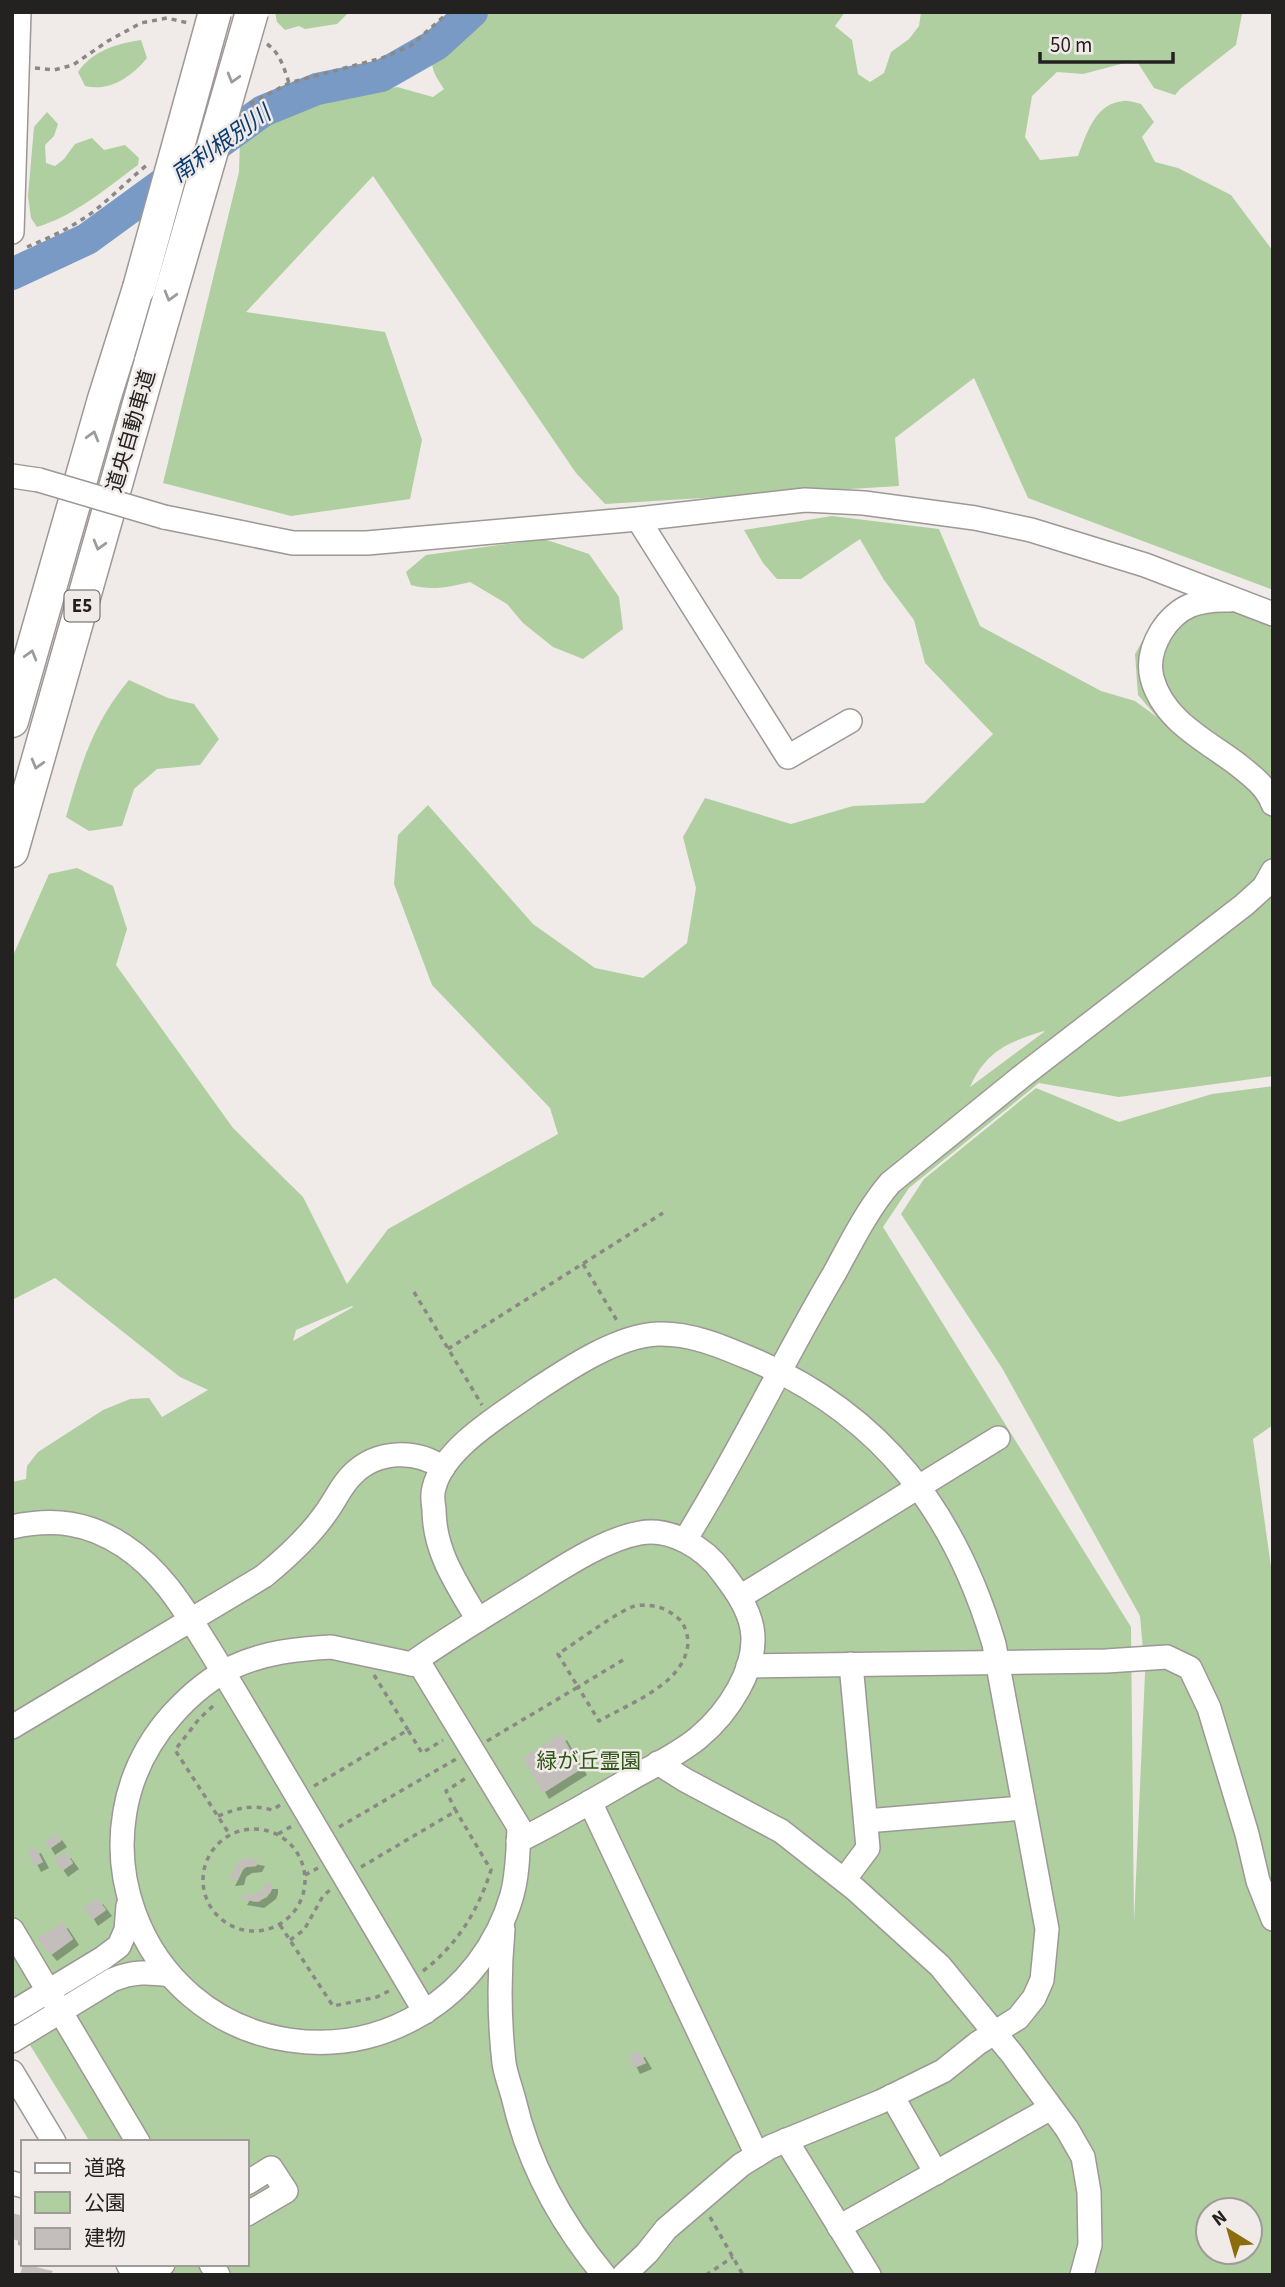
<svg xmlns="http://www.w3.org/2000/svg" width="1285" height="2287" font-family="'Source Sans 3','Noto Sans JP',sans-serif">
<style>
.green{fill:#afcfa0;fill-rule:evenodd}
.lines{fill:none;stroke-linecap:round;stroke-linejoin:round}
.river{stroke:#789ac5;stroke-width:32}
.building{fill:#c3bebb;filter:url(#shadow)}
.minor-casing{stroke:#9d9895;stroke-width:26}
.highway-casing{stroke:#9d9895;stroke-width:35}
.path{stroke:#8c8886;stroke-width:3.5;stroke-dasharray:5 5;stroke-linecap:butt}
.minor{stroke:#fff;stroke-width:23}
.highway{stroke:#fff;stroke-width:32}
.minor-bridge-casing{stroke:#9d9895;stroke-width:26;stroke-linecap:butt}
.highway-bridge-casing{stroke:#9d9895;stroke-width:35;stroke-linecap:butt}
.minor-bridge{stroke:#fff;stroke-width:23}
.highway-bridge{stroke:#fff;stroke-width:32}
.oneway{stroke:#9c9c9b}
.labels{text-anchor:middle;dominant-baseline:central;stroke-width:5;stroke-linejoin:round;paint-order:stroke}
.shield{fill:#f0ebe8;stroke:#615e5d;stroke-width:2}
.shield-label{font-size:19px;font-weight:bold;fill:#242221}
.street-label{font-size:21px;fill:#242221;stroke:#f0ebe8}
.park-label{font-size:21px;fill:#2e5615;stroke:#f0ebe8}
.water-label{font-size:23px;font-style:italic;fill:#0a3c71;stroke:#f0ebe8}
</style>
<defs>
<filter id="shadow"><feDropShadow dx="6" dy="6" stdDeviation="0" flood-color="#0004"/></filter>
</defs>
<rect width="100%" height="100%" fill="#f0ebe8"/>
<g class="green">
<path d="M275,12h74l-12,12 -32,5 -6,-3 -14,4 -8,-8z"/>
<path d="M478,12h367l-10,14 17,14 6,34 12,8 14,-9 7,-21 18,-13 10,-13 2,-14h323l-2,2 -6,31 -56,44 -5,6 -21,-7 -18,-28 -53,14 -26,-2 -25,24 -7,41 15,23 38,-4c9,-23 17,-53 46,-55 4,-1 12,2 17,3l13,18 -12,15 13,25 23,6 53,27 42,56v339l-245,-92 -54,-120 -79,60 4,48 -294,18 -29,-31 -203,-297 -127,136 139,20 37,108 -12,59 -119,17 -128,-33 76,-311 1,-33 9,-12 19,-15 62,-21 19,6 48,-10 36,10 11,-8c-20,-28 -12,-34 2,-62l31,-6z"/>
<path d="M141,40l6,18c-16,19 -37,34 -62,28l-7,-14c15,-22 39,-28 63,-32z"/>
<path d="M47,112l11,12 -4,12 -9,9 1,18 9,3 9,-7 11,-15 17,-6 12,12 21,-5 14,13 -1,7c-31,23 -64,51 -101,62l-6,-9 -3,-22 6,-69z"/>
<path d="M832,516l107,13 41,97 121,65 34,10 22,16 -19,-22 -3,-41 22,-39 33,-23 83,30v454l-154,21 -80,-14 -130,105 -26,39 248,400 3,295 11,-249 -5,-57 -138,-248 -101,-154 23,-35 112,-91 83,34 93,-28 61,-8v339l-20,14 20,142v694h-1104l-6,-11h84v-122h-157l-78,-126v-534l14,-3 1,-13 11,-14 65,-42 27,-11 19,-1 13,19 46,-27 -28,-13 -125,-99 -43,22v-342l37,-84 28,-6 36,18 14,43 -11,36 117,163 70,69 44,87 41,-55 170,-95 -8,-26 -118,-123 -38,-101 4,-49 30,-30 105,119 62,44 48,10 44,-35 9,-55 -13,-51 22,-39 86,26 62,-18 71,-3 69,-69 -68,-71 -11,-43 -30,-40 -24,-41 -59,40h-24l-14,-16 -19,-33zM1044,1031v1l-74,55c16,-36 38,-45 74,-56zM352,1306l1,1 -60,34 3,-11zM1208,2210h42v42h-42z"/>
<path d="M544,539l45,15 30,43 4,32 -40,30 -30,-12 -30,-24 -16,-19 -37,-22c-20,5 -38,9 -59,3l-5,-13 20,-17z"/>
<path d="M129,680l39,18 26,6 25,35 -19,26 -43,4 -23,20 -12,37 -33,5 -23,-14c15,-53 27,-94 63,-137z"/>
</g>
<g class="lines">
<path class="river" d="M12,274l75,-35 176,-128 54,-22 64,-13 56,-32 35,-32"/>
</g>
<g class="building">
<path d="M561,1734l20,35 -38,24 -20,-35z"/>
<path d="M56,1834l5,7 -12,8 -4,-7z"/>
<path d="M35,1847l8,15 -8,4 -8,-16z"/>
<path d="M65,1852l8,11 -11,8 -8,-12z"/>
<path d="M248,1858l11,2 -3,6 -10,1 -6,4 -2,8 -9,1 9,-18z"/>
<path d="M266,1883h6v5l-2,5 -12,9 -17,-3 3,-5 9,1 8,-4z"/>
<path d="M97,1898l9,12 -14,10 -8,-13z"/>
<path d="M62,1922l11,17 -22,16 -14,-16z"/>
<path d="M639,2051l7,12 -12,5 -6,-12z"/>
<path d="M12,2213l11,3v26l-11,-3z"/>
<path d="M23,2264l30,7 -2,4h-31z"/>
</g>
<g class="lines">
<defs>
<g id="minor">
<path d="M12,232l7,-220"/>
<path d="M12,476l27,4"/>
<path d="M164,517l129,26h74l271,-24 167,-19 59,3 111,15 56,12 114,35 128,49"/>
<path d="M638,519l150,238 62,-36"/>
<path d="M1230,600c-31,-1 -52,5 -69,32 -9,15 -13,30 -9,46 11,42 53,62 85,86 14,11 30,23 36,40"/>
<path d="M12,1527c42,-9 76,-5 112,19 38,25 60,63 84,101 19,31 38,63 57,95 54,90 107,180 160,270"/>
<path d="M685,1540c54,-86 97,-178 149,-266 17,-31 33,-64 56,-91l131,-106 223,-172 20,-18 9,-16"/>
<path d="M740,1597l258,-159"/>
<path d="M478,1620c-21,-36 -44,-68 -44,-111 -1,-6 -2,-15 0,-21 9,-39 65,-72 96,-94 33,-22 87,-59 128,-60 34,-1 65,13 96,26 128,55 201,152 240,284l53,285 -5,51 -8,18 -16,20 -40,25 -35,28 -63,31 -110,45 -29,18 -75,64 -19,24 -23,22"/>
<path d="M331,1647l90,19 98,161c-1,22 -1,46 -7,68 -14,49 -47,93 -91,119 -40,24 -85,33 -132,26 -153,-23 -221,-208 -117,-325 17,-19 38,-37 61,-48 32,-15 64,-18 98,-20z"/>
<path d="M411,1664c36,-26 74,-48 112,-72 33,-20 78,-52 117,-59 30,-6 65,15 82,39 13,17 26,35 30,56 7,40 -25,86 -54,110 -22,18 -49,30 -73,44 -35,20 -70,41 -107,59"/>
<path d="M748,1666l358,-5 61,-4 23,11 19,40 38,126 11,47 15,38"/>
<path d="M12,1727l252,-151c22,-18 45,-39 61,-62 10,-13 16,-29 28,-40 24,-24 63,-25 90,-6"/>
<path d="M658,1763l27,17 96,51 74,58 85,77 72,88 55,75 16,28 6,35 1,53 -8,30"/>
<path d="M590,1802l167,353"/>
<path d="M866,1821l157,-13"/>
<path d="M844,1880l24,-32 -17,-184"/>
<path d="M503,1929c-4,44 -4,90 1,134 2,13 7,25 10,37 15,65 47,123 90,175"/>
<path d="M12,1930l126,212"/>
<path d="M12,2013l91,-55 16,-12 7,-16 2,-24"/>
<path d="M12,2041l100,-61c21,-9 37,-8 58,-5"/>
<path d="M12,2072l42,70"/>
<path d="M892,2096l44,77"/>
<path d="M786,2140l83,135"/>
<path d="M12,2183l11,3"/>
<path d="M247,2183l24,-15 15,23 -39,23"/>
<path d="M839,2227l212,-119"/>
<path d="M128,2264l6,11"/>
<path d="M211,2264l7,11"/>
<path d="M146,2275l17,-11"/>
</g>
<g id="highway">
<path d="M12,721l92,-322 35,-111"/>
<path d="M12,851l139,-490"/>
</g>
</defs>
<use href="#minor" class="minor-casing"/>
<use href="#highway" class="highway-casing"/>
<g class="path">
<path d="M267,44c13,9 17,24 22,39"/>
<path d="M35,68l19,2 19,-5 35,-24 33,-18 26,-5 21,5"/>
<path d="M250,104l39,-21 93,-25 28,-12 39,-34"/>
<path d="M27,247c27,-11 56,-25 78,-45 14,-12 27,-25 42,-37"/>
<path d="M583,1264l36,60"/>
<path d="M414,1292l68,113"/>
<path d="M448,1349l215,-136"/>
<path d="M374,1675l34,55"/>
<path d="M213,1706l-14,13 -24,31 55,85"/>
<path d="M487,1741l91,-54 -20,-33c16,-10 63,-45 77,-48 17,-3 32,2 44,13 6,6 9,16 9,24 -3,41 -58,60 -89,78l-21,-34 45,-27"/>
<path d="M314,1786l94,-56 14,23 21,-13"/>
<path d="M218,1816c20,-8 33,-12 54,-6l8,-5"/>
<path d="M339,1827l117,-68"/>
<circle cx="254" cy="1880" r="51"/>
<path d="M278,1834l16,-9"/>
<path d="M361,1867l95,-56 -10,-20 20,-13"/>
<path d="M305,1875l13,-7"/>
<path d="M280,1925l53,81 44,-9 12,-6"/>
<path d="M290,1940l14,-10 19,-34 7,-6"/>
<path d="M423,1971c34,-26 55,-60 68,-101l-35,-59"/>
<path d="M710,2217l33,58"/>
<path d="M706,2275l27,-18"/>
</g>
<use href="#minor" class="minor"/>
<use href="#highway" class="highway"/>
<defs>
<path id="minor-bridge" d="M39,480l125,37"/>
<g id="highway-bridge">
<path d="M139,288l76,-276"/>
<path d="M151,361l101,-349"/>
</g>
</defs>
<use href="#minor-bridge" class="minor-bridge-casing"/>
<use href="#highway-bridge" class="highway-bridge-casing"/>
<use href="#minor-bridge" class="minor-bridge"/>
<use href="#highway-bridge" class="highway-bridge"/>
</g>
<defs><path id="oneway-chevron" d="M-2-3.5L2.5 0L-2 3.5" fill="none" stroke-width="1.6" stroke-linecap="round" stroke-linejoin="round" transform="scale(1.75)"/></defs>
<g class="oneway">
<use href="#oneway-chevron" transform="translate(233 78) rotate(106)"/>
<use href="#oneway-chevron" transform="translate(170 296) rotate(106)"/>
<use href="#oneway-chevron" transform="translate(93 436) rotate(-74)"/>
<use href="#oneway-chevron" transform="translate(99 545) rotate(106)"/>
<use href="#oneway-chevron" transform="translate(31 655) rotate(-74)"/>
<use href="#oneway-chevron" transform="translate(37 764) rotate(106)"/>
</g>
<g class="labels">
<rect class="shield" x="64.5" y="590.5" width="35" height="31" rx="5"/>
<g class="shield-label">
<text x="82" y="606">E5</text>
</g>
<g class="street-label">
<text transform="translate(131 431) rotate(-74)">道央自動車道</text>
</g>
<g class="park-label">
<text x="589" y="1761">緑が丘霊園</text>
</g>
<g class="water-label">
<text transform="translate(221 144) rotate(-35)">南利根別川</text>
</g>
</g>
<rect width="1285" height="2287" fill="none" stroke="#242221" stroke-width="28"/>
<rect x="21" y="2140" width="228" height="126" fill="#f0ebe8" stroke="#9e9b98" stroke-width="2"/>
<rect x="35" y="2163" width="35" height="10" fill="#ffffff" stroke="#9e9b98" stroke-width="2"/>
<text x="84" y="2175" font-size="21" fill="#242221">道路</text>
<rect x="35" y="2192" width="35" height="21" fill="#afcfa0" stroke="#9e9b98" stroke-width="2"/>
<text x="84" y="2210" font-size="21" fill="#242221">公園</text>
<rect x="35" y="2228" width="35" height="21" fill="#c3bebb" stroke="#9e9b98" stroke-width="2"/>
<text x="84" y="2245" font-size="21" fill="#242221">建物</text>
<g transform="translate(1229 2231) rotate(323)"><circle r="33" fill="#f0ebe8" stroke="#9e9b98" stroke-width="2"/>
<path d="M0-5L12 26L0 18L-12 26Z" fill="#8c6c0e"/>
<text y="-10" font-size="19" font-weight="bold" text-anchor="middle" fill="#242221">N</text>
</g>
<path d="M1040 52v10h133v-10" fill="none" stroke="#242221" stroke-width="3.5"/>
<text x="1050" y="52" font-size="21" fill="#242221" stroke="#f0ebe8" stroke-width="5" paint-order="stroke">50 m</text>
</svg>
